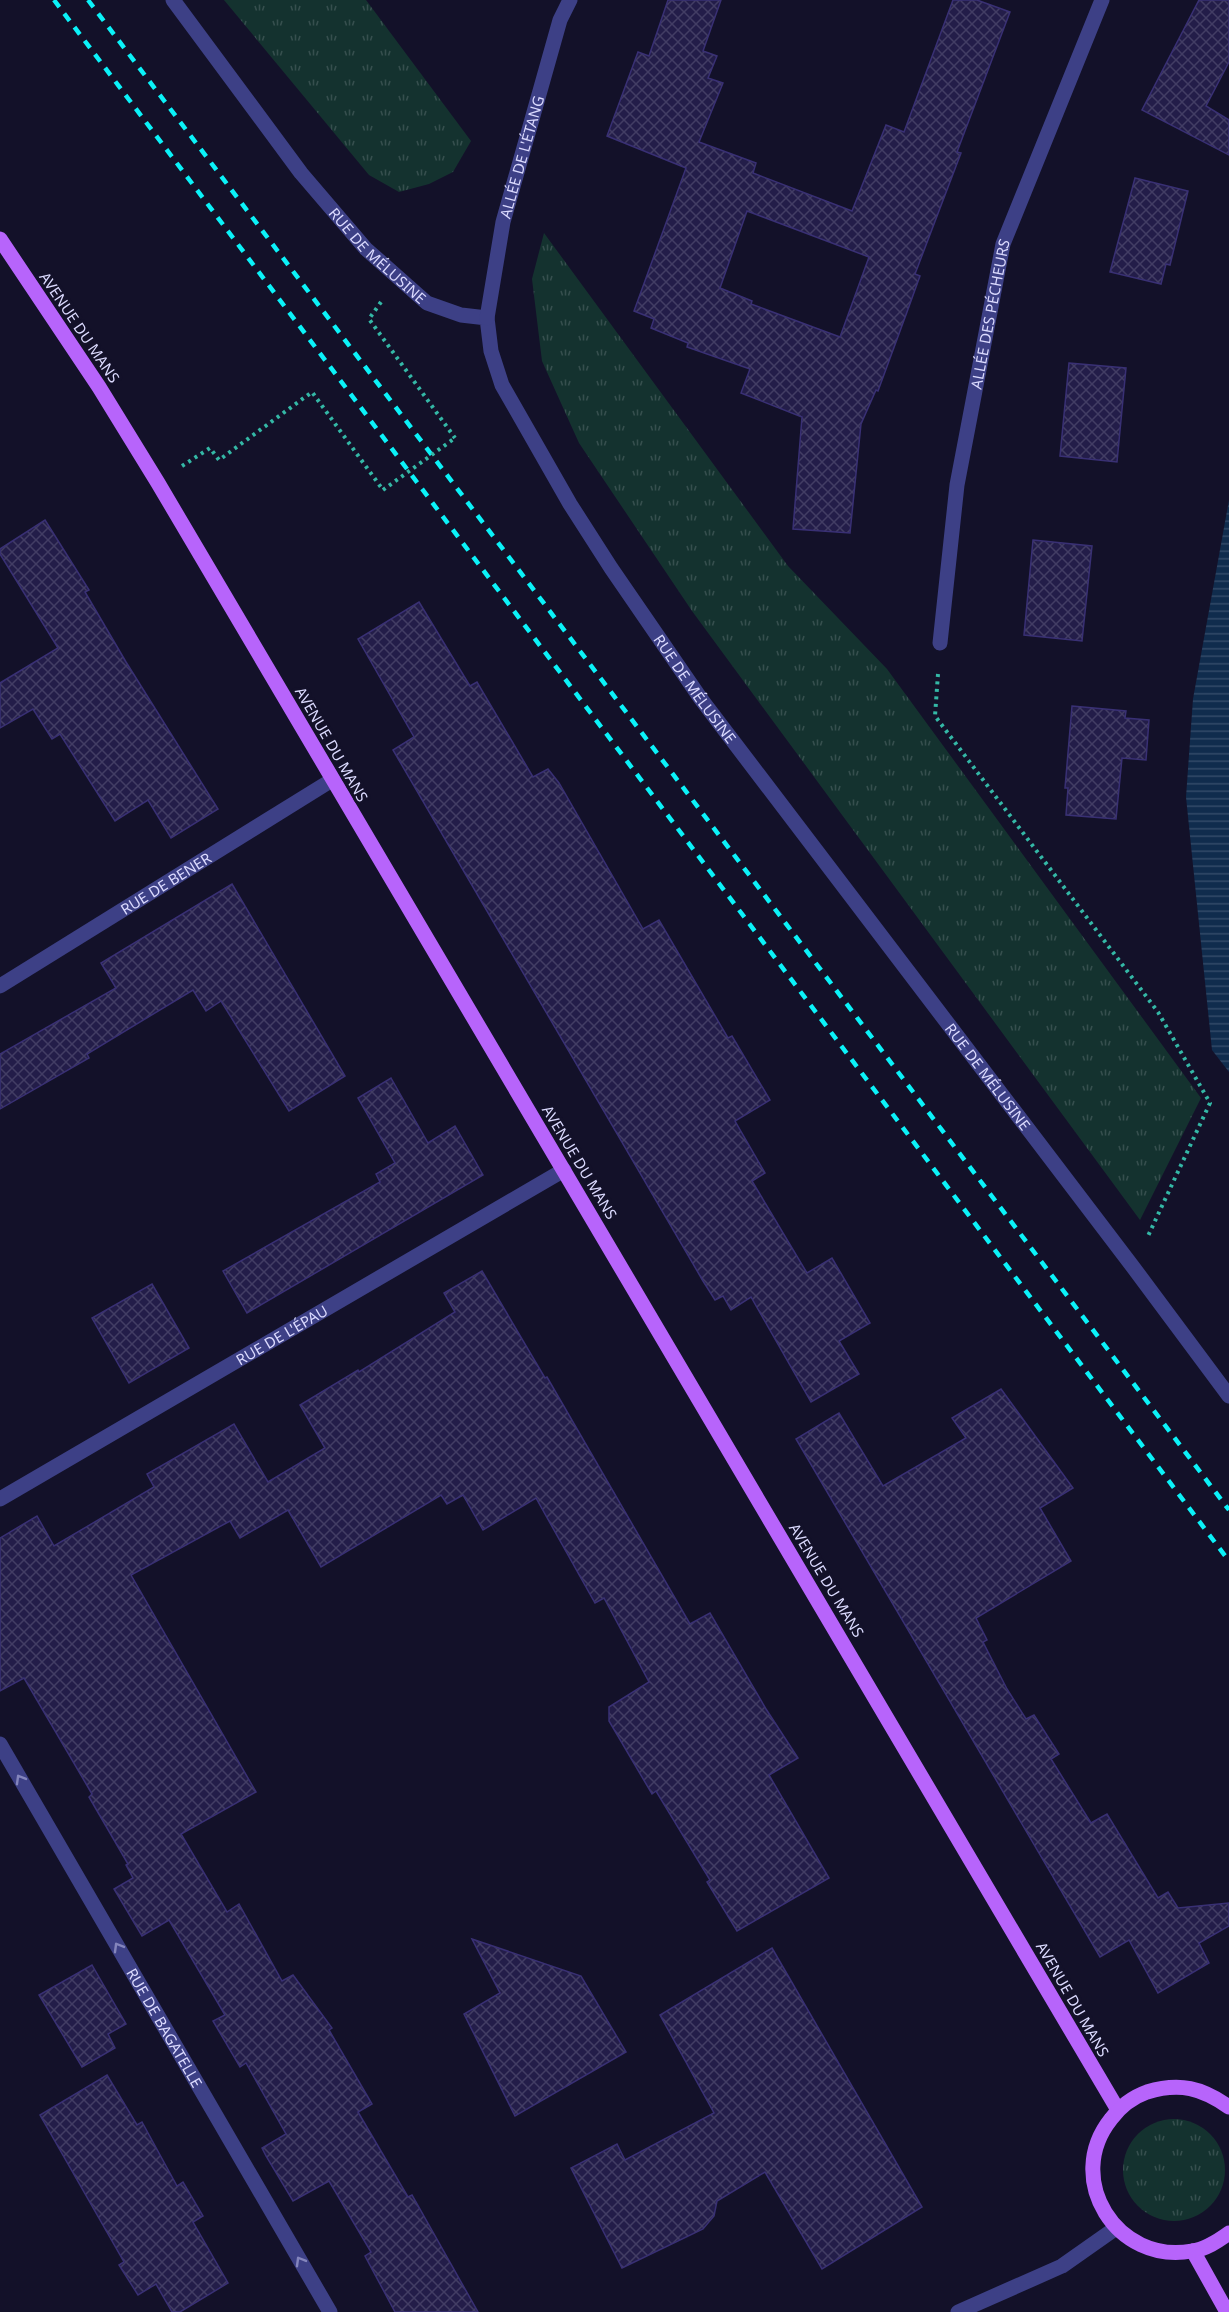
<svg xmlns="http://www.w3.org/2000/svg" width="1229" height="2312" font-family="'Noto Sans',sans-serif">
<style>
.grass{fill:url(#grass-tufts)}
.water{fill:url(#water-rules)}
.building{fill:url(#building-cross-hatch);stroke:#393074;stroke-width:1.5;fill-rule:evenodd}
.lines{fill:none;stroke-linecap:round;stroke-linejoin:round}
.path{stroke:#34b8a6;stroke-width:4;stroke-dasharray:3 4.5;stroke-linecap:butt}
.street{stroke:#3d4086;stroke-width:15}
.primary{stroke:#b764fb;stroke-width:15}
.rail{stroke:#0bf2f8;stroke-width:4.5;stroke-dasharray:9 8;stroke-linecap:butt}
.path-bridge{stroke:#34b8a6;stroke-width:4;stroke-dasharray:3 4.5;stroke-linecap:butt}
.oneway{stroke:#8485bc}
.labels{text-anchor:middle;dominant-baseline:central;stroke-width:6;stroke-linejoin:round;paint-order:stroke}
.street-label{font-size:15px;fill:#dbdafe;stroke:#131129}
</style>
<defs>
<pattern id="grass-tufts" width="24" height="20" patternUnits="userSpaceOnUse" patternTransform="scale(1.5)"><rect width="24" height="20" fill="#14322f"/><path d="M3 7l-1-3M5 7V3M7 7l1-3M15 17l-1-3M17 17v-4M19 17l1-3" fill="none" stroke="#364f4e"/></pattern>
<pattern id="water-rules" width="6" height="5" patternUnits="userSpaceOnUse" patternTransform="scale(1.5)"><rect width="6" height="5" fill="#102c4d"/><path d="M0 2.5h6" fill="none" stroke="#324a68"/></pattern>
<pattern id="building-cross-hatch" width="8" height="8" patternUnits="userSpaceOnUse" patternTransform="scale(1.5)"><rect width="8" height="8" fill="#231d49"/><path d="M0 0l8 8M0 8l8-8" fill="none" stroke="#423d64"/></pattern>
</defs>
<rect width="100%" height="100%" fill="#131129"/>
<g class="grass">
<path d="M224,0h142l105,141 -18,31 -24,12 -30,8 -30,-17z"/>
<path d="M544,233l244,333 99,103 314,429 -61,122 -448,-609 -113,-168 -37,-82 -10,-82z"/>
<circle cx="1174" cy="2170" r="51"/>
</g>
<path class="water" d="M1229,500v572l-17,-22 -26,-253 7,-98z"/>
<g class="building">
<path d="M668,0h53l-18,51 14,5 -9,22 15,5 -24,59 57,21 -3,10 99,38 34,-86 18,7 49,-132h24l33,12 -53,140 4,1 -46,121 5,2 -13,36 -29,79 -2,-1 -15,34 -11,109 -57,-4 9,-112 -61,-24 9,-24 -63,-22 1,-4 -37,-15 3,-9 -20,-8 52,-143 -79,-32 31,-84 11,4zM747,211l122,46 -29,80 -89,-33 1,-3 -32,-13z"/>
<path d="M1199,0h30v62l-23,44 23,14v35l-87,-45z"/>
<path d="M1135,178l53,13 -18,74 -4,-1 -5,20 -51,-12z"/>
<path d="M1069,363l57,5 -9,94 -57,-6z"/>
<path d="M45,520l44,70 -4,2 41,70 92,147 -47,29 -23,-38 -33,21 -55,-87 -8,5 -19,-30 -33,19v-45l58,-35 -58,-94v-5z"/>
<path d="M1033,540l59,6 -10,95 -58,-6z"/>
<path d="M419,602l51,84 7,-4 56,95 15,-8 11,14 84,146 16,-9 69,118 4,-2 38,64 -35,21 30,52 -13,8 55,92 25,-15 38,65 -31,18 20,33 -48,28 -60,-105 -20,13 -8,-14 -8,4 -12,-19 -310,-531 21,-13 -56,-98z"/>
<path d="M1072,706l54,5 -1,7 24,2 -3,40 -24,-2 -6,61 -50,-4 2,-27h-3z"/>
<path d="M232,884l113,192 -56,35 -68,-110 -15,10 -13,-21 -106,64 2,4 -89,51v-55l116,-66 -15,-25z"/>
<path d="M391,1078l37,65 27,-17 28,49 -236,138 -24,-42 157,-89 -4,-8 19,-11 -37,-65z"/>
<path d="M482,1271l63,107 2,-1 143,247 20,-11 56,96 32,49 -29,17 60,103 -92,53 -30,-49 3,-2 -54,-89 -4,3 -43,-73v-14l40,-25 -45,-84 -9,5 -59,-105 -53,32 -20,-35 -16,9 -6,-9 -120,72 -33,-57 -48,28 -10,-17 -99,54 125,217 -75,42 46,78 12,-8 43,77 11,-6 39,53 -3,2 43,74 -14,8 50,85 4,-2 66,117h-83l-30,-56 6,-4 -42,-71 -36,20 -27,-45 -4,-8 24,-14 -40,-71 -6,4 -27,-46 12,-6 -56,-95 -27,16 -28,-47 19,-11 -7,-13 2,-1 -39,-67 3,-3 -68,-116 -24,13v-153l37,-22 17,30 100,-59 -7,-13 87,-50 34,58 57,-34 -25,-43 58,-35 1,2 96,-60 -11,-19z"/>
<path d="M152,1284l37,64 -60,35 -37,-65z"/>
<path d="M1001,1389l72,99 -33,20 31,53 -95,57 11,22 -4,2 24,47 19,30 8,-4 25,39 -8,5 40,64 16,-9 51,84 10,-6 10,16 51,-5v23l-30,17 10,20 -51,30 -29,-53 -29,17 -304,-518 43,-26 44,73 83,-48 -14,-20z"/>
<path d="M472,1939l109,37 45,76 -111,64 -51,-102 36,-21z"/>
<path d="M772,1948l150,259 -100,62 -57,-97 -48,29 -3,15 -11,13 -81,39 -51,-100 46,-24 8,16 89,-47 -54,-98z"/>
<path d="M92,1965l34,59 -18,10 7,14 -33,19 -43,-72z"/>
<path d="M107,2075l30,50 5,-3 35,64 6,-4 20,34 -10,6 35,61 -48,29h-8l-16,-28 -18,11 -19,-30 5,-3 -84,-147z"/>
</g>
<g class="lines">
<g class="path">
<path d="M381,302l-12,17 86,119"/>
<path d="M182,466l28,-18 9,12 93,-68 71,98"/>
<path d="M938,674l-3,42 223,296 52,91 -62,133"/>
</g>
<g class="street">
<path id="s1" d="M173,0l128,173 65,76 61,54 34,12 26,3 4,33 11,34 68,119 41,64 90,131 432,568 96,129"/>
<path id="s2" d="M487,318l16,-96 57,-202 10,-20"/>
<path id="s3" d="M940,643l17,-158 46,-241 99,-244"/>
<path id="s4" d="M0,986l332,-206"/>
<path id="s5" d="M0,1499l564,-329"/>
<path id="s6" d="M0,1744l330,568"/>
<path d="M958,2312l104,-46 54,-38"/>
</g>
<g class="primary">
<path d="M0,239l99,148 59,96 960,1627"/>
<path d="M1229,2107c-27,-19 -49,-25 -82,-15 -14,5 -27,15 -36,27 -48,60 6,146 81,132 14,-2 26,-10 37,-18"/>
<path d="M1193,2251l34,61"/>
</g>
<g class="rail">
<path d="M54,0l1175,1561"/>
<path d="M88,0l1141,1510"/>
</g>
<path class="path-bridge" d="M383,490l72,-52"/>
</g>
<defs><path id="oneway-chevron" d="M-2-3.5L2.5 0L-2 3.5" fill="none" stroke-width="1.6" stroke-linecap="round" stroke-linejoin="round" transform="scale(1.5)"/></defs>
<g class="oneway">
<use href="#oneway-chevron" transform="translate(20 1779) rotate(-120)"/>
<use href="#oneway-chevron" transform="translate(118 1947) rotate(-120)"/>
<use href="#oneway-chevron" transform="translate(300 2261) rotate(-120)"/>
</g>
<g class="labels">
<g class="street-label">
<text stroke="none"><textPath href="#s2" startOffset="165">ALLÉE DE L'ÉTANG</textPath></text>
<text stroke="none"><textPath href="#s1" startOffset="328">RUE DE MÉLUSINE</textPath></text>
<text stroke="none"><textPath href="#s3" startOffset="333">ALLÉE DES PÉCHEURS</textPath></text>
<text transform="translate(80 327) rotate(56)">AVENUE DU MANS</text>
<text stroke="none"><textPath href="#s1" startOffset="888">RUE DE MÉLUSINE</textPath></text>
<text transform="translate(332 744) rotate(60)">AVENUE DU MANS</text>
<text stroke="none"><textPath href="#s4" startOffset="195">RUE DE BENER</textPath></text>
<text stroke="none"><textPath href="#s1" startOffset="1374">RUE DE MÉLUSINE</textPath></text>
<text transform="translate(580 1162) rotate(59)">AVENUE DU MANS</text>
<text stroke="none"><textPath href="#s5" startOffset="326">RUE DE L'ÉPAU</textPath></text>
<text transform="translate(827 1580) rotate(59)">AVENUE DU MANS</text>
<text transform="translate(1073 1999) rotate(60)">AVENUE DU MANS</text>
<text stroke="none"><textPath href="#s6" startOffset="328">RUE DE BAGATELLE</textPath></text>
</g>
</g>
</svg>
